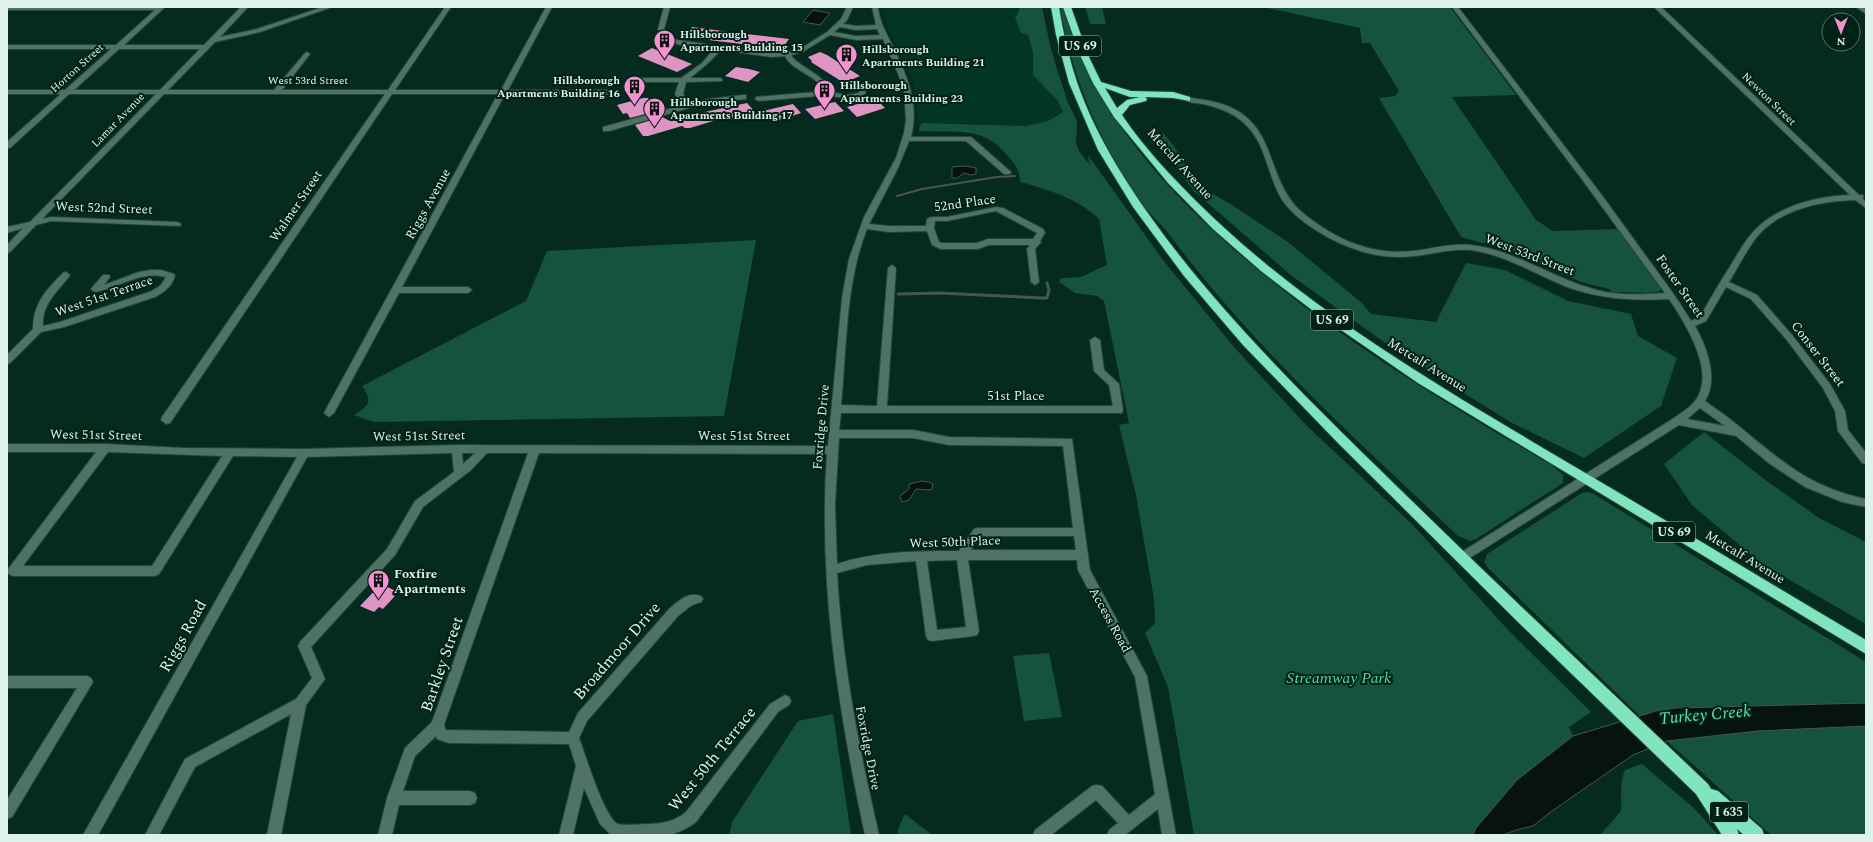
<svg xmlns="http://www.w3.org/2000/svg" width="1873" height="842" font-family="Spectral,serif">
<style>
.built{fill:#023526}
.green{fill:#15533f}
.water{fill:#06130e;stroke:#475650}
.lines{fill:none;stroke-linecap:round;stroke-linejoin:round}
.stream-far1{stroke:#475650;stroke-width:2}
.stream{stroke:#475650;stroke-width:3}
.building{fill:#e094c3}
.minor-casing{stroke:#23473b;stroke-width:2}
.highway-casing{stroke:#23473b;stroke-width:2}
.minor{fill:#4e7364;fill-rule:evenodd}
.highway{fill:#80e4be;fill-rule:evenodd}
.labels{text-anchor:middle;dominant-baseline:central;stroke-width:4;stroke-linejoin:round;paint-order:stroke}
.far-poi-label{font-size:11px;font-weight:bold;fill:#def2e9;stroke:#002116;text-anchor:start}
.far-street-label{font-size:11px;fill:#def2e9;stroke:#002116}
.shield{fill:#002116;stroke:#9bb3aa;stroke-width:1}
.shield-label{font-size:12px;font-weight:bold;fill:#def2e9}
.street-label{font-size:13px;fill:#def2e9;stroke:#002116}
.poi-label{font-size:13px;font-weight:bold;fill:#def2e9;stroke:#002116;text-anchor:start}
.near-street-label{font-size:16px;fill:#def2e9;stroke:#002116}
.near-park-label{font-size:16px;font-style:italic;fill:#4cdaab;stroke:#002116}
.near-water-label{font-size:17px;font-style:italic;fill:#59e5b6;stroke:#002116}
</style>
<rect width="100%" height="100%" fill="#052b1f"/>
<path class="built" d="M882,7h138l-3,8 -2,1 13,18 5,18v23l24,25 6,11 -15,10 -22,5 -66,-3 -42,1 -2,-26 -4,-20 -25,-52z"/>
<g class="green">
<path d="M1020,7h22l8,38 7,24 11,34 9,18 -1,22 3,8 10,13 -1,-9 75,105 71,87 75,81 104,97 95,105 83,82 -22,15 4,9 -56,44 -41,48 -3,7h-279l-26,-148 -23,-54 10,-10 -1,-24 -18,-104 -17,-70 10,-2 -25,-122 -7,-5 -22,-3 -16,-11 2,-4 20,-1 26,-12 -8,-46c-20,-20 -52,-30 -79,-37 0,-12 -5,-18 -13,-27 -23,-30 -54,-22 -88,-24l1,-6 3,-2 103,3 22,-5 15,-9 -6,-12 -24,-25v-23l-5,-17 -7,-2 -6,-16 2,-2z"/>
<path d="M1060,7h4c48,198 320,361 486,457l13,11v8l-87,56 -6,2 -12,-5c-100,-95 -203,-187 -286,-298 -8,-12 -20,-21 -29,-33 -43,-61 -70,-125 -83,-198z"/>
<path d="M1085,7h17l4,17h-16z"/>
<path d="M1263,7h187l66,88 -64,2 84,123 17,11 65,-2 43,58 -1,4 -10,2 -38,-1 -3,-3 -28,-7 -76,-33 -44,-12 -82,-139 16,-2 4,-5 -29,-48h-8l-2,-15z"/>
<path d="M1150,130l14,4 12,15 20,36 33,18 59,39 74,61 9,11 65,8 30,-59 39,7 63,31 63,13 7,22 39,22 -16,48 -77,52 -72,-35 -110,-68 -110,-79 -98,-85 -35,-45z"/>
<path d="M756,240l-32,176 -350,6 -20,-7c14,-9 20,-13 8,-29l164,-85 21,-50z"/>
<path d="M1704,432l60,47 55,39 47,24v82l-104,-60 -70,-59 -28,-41z"/>
<path d="M1588,492l6,2 272,168v41l-190,5 -20,3 -15,6 -153,-149 -4,-6 3,-8 95,-61z"/>
<path d="M1049,653l13,64 -38,4 -11,-65z"/>
<path d="M833,714l18,121h-122l3,-13 66,-101z"/>
<path d="M1866,726v109h-95l-104,-94 91,-10z"/>
<path d="M1642,764l53,45 23,26h-118l21,-24c1,-14 -2,-27 4,-41z"/>
<path d="M905,814l27,21h-34v-6z"/>
</g>
<g class="water">
<path d="M813,10l17,3 -10,12 -17,-3z"/>
<path d="M965,166l11,2v6l-5,1 -7,-2 -7,5h-5v-11z"/>
<path d="M922,481l7,1 4,2 -1,5 -3,1 -13,-1 -7,11 -7,2 -2,-6 9,-7v-5z"/>
<path d="M1866,703v23l-108,5 -91,10 -34,14 -81,56 -19,15 -17,4 -13,5h-30l3,-7 41,-48 56,-44 83,-25 20,-3z"/>
</g>
<g class="lines">
<path class="stream-far1" d="M897,196l25,-7 75,-12 18,-1"/>
<path class="stream" d="M898,294l42,-1 102,5h5l2,-8 -2,-7"/>
</g>
<g class="building">
<path d="M692,27l54,7 43,5 -7,10 -98,-12z"/>
<path d="M652,48l40,16 -15,8 -39,-16z"/>
<path d="M820,52l7,3 33,21 -16,7 -33,-21 1,-1 -4,-4z"/>
<path d="M736,67l13,2 11,3 -12,10 -23,-6z"/>
<path d="M643,98h5l9,13 -27,7 -3,-5 -4,1 -6,-9z"/>
<path d="M872,100h5l8,8 -28,9 -10,-10z"/>
<path d="M835,102l9,9 -29,8 -10,-10z"/>
<path d="M747,103l8,9 -25,8h-5l-2,-2 -33,10h-5l-3,-2 -34,10h-5l-8,-11 27,-8 6,3z"/>
<path d="M793,104l8,9 -24,8h-5l-9,-10z"/>
<path d="M381,584l15,7 -4,4 3,1 -12,13 -4,-2 -5,5 -14,-6z"/>
</g>
<g class="lines">
<defs>
<g id="minor">
<path d="M7,7h158l-41,38h80l37,-38h7l-28,30 37,-8 66,-22h9l-72,25 -45,10 -47,48h106l31,-37 2,-1 3,2 -28,36h106l57,-83h6l-56,83h106l45,-83h6l-44,83h102l4,2 -4,2h-105l-103,193h66l4,3 -4,3h-69l-65,120 -5,4 -5,-4 174,-319h-106l-222,329 -4,1 -5,-4 1,-3 223,-323h-221l-122,125 9,-2 126,5 4,2 -1,2 -129,-5 -15,4 -26,27 -3,1v-8l16,-17 -16,5v-6l23,-5 126,-128h-87l-59,54h-3v-6l54,-48h-54v-4h58l46,-41h-104v-4h109l39,-35h-148zM119,49h81l-40,41h-86z"/>
<path d="M664,7h6l-6,22 4,6 9,5 95,13 15,-1 13,-3 27,-17 14,-13 6,-12h6l-6,13 -4,4 13,2 20,-1 -4,-18h6c1,14 8,25 14,38 14,28 28,59 19,92h60l40,35 -1,2h-6l-38,-33h-57l-12,29 -28,54 20,2h37l1,-7 4,-2h16l49,-10 7,1 40,21 2,4 -5,8 1,1 -6,7 4,33 -4,3 -4,-3 -4,-33 3,-4h-41l-11,4h-37l-9,-4 -5,-14 -38,1 -22,-3c-22,55 -20,118 -26,176l36,1 11,-138 4,-3 4,3 -9,138h226l-4,-21 -15,-14 -4,-31 5,-3 5,3 4,30 15,14 4,26 -1,3h-281l-2,17h74l36,7 123,2 18,131 57,106 29,159h-14l-4,-26 -33,26h-18l2,-5 9,-7 -22,-23 -45,35h-18l2,-5 57,-44 5,-1 5,1 27,29 26,-21 -20,-117 -57,-107 -1,-10h-109l11,71 -2,4 -4,1 -41,5 -4,-1 -2,-4 -10,-75 -49,4 -30,8c5,89 22,176 42,262h-14c-27,-126 -47,-252 -38,-381l-288,-1 -95,272 2,5 123,2 9,-19 92,-105c9,-7 18,-17 31,-12l2,3 -2,3 -9,3 -14,11 -91,105 -8,17c6,15 25,80 39,86 8,2 20,0 28,0 15,0 28,-2 40,-12l84,-108 15,-9 4,2 2,4 -2,4 -11,7 -82,110c-8,6 -16,10 -26,13l-60,-1 -10,-10 -16,-36 -11,47h-14l17,-69 -7,-22 -120,-1 -12,-4 -1,-3 -21,20 -12,35h67l5,2 2,5 -2,5 -5,2h-71l-7,30h-14l9,-37 18,-50 27,-26 96,-269h-41l-16,17 -48,37 -28,48 -84,92 14,32 -19,26 -25,130h-14l24,-121 -96,53 -36,68h-14l40,-76 111,-60 16,-21 -14,-32 2,-4 87,-93 28,-48 39,-29 -2,-19 -145,4 -209,378h-15l214,-378 -64,-1 -74,118 -4,2h-142l-4,-2 -2,-3 2,-3 87,-116h-89v-8h98l79,4 120,1 153,-4 371,1 14,-148 7,-39 15,-42 32,-59 8,-25 2,-13 -2,-31 -7,-18 -14,-32 -27,1 -26,-5 -26,16 -13,4 2,3c8,9 37,21 36,33 10,3 21,6 31,1l1,-7 3,-2 3,2 -2,9c-21,10 -32,-2 -47,2l-59,5 -4,-2 1,-2 60,-5 6,-3c-4,-13 -30,-18 -37,-33l-13,1 -51,-7 -15,15 -16,13h30l2,1v2l-36,1 -3,12 6,9 20,-4 34,-4h3v4l-37,4 -20,5 -80,23h-6v-4l80,-22 -8,-11 4,-12h-40l-3,-2 3,-2h42l21,-15 12,-14c-21,-3 -45,0 -56,-20zM840,27l16,3 21,-1 3,6 -24,1 -22,-4zM996,211l41,22 -4,6h-45l-11,4h-35l-3,-1 -5,-14 1,-7h12zM839,438h74l36,7 114,1 10,82h-95l-4,1 -15,22c-41,0 -84,0 -122,13l-2,-60zM108,452l114,4 -70,110h-129zM462,453h13l-12,11zM981,536h93l2,14h-105zM957,560l9,67 -29,3 -10,-69z"/>
<path d="M1452,7h6l143,187 74,102 16,25 9,-4c10,-18 20,-35 31,-52 8,-13 15,-27 26,-37 24,-23 61,-32 93,-33l-196,-188h7l198,188h4v4l3,3v6l-11,-8c-36,1 -80,10 -102,42 -9,13 -16,27 -24,40l28,13 35,40 38,49 15,27 3,19 18,23v11l-4,-1 -24,-32 -3,-20 -12,-23 -37,-49 -35,-40 -25,-12 -20,34 -11,5c12,22 24,52 10,75 8,6 17,12 25,18 46,37 76,68 136,80v8l-24,-5 -37,-15 -35,-23 -34,-28 -57,-11 -214,136 -4,2 -4,-2 -2,-3 2,-3 217,-137c10,-7 22,-14 26,-26 11,-28 -16,-71 -31,-93 -36,2 -68,0 -102,-12 -30,-12 -58,-30 -90,-36 -21,-4 -42,3 -63,5 -34,5 -71,-8 -100,-27 -12,-8 -25,-18 -33,-31 -13,-22 -15,-52 -33,-71 -12,-13 -27,-19 -45,-23 -6,-1 -15,-1 -20,-5l4,-2c15,3 33,4 47,12 38,20 34,59 56,90 7,11 19,19 29,26 27,19 61,30 94,26 19,-2 38,-8 57,-6 41,4 78,30 117,42 25,9 51,8 78,6l-84,-115zM1700,408l25,18 -38,-7z"/>
<path d="M1856,7h7l3,2v5z"/>
<path d="M151,270h10l13,4 1,2c-3,10 -10,16 -20,21l-91,30 -23,5 -31,31 -3,1v-9l26,-26c0,-25 13,-39 30,-56l3,-1 4,3c-12,17 -28,27 -27,51l17,-4 92,-31 9,-6 5,-8c-24,-7 -48,11 -71,15l-4,-3 12,-14h6l1,2 -6,8 35,-13z"/>
<path d="M7,676h80l4,2 2,4 -81,135 -5,2v-19l70,-112h-70z"/>
</g>
<g id="highway">
<path d="M1051,7h8c4,25 10,51 18,75 19,56 54,109 89,156 73,96 161,180 247,264 97,95 196,188 295,282l3,5 7,2 44,38 2,6h-20l-7,-6 2,6h-17l-26,-41 -178,-172 -179,-178 -96,-99 -59,-69 -51,-69 -35,-57 -29,-67 -13,-48z"/>
<path d="M1063,7h8l17,48 13,27 30,9 42,1 17,5v4l-17,-3 -28,-1 2,2 -1,2 -16,4 -8,10c22,33 50,62 78,90 107,105 237,180 365,256 101,59 201,120 301,179v14l-448,-271 -106,-73 -51,-39 -48,-42 -45,-46 -54,-66 -21,-34 -13,-28zM1105,88l25,9h10l-13,3 -10,8z"/>
</g>
</defs>
<use href="#minor" class="minor-casing"/>
<use href="#highway" class="highway-casing"/>
<use href="#minor" class="minor"/>
<use href="#highway" class="highway"/>
</g>
<defs>
<symbol id="building-pin" viewBox="-11 -11 22 30"><path d="M0 17L-7.5 6A9.5 9.5 0 1 1 7.5 6Z" fill="#f590d1" stroke="#002116"/><path d="M-4-6H4V6H1V3H-1V6H-4ZM-2.5-4.3h1.7v1.8h-1.7ZM.8-4.3h1.7v1.8H.8ZM-2.5-1h1.7V.8h-1.7ZM.8-1h1.7V.8H.8Z" fill="#111"/></symbol>
</defs>
<g fill-rule="evenodd">
<use href="#building-pin" x="652" y="28" width="25" height="34"/>
<use href="#building-pin" x="834" y="42" width="25" height="34"/>
<use href="#building-pin" x="622" y="74" width="25" height="34"/>
<use href="#building-pin" x="812" y="78" width="25" height="34"/>
<use href="#building-pin" x="642" y="96" width="25" height="34"/>
<use href="#building-pin" x="366" y="568" width="25" height="34"/>
</g>
<g class="labels">
<g class="far-poi-label">
<text x="680" y="34">Hillsborough<tspan x="680" dy="13">Apartments Building 15</tspan></text>
<text x="862" y="49">Hillsborough<tspan x="862" dy="13">Apartments Building 21</tspan></text>
<text x="620" y="80" text-anchor="end">Hillsborough<tspan x="620" dy="13">Apartments Building 16</tspan></text>
<text x="840" y="85">Hillsborough<tspan x="840" dy="13">Apartments Building 23</tspan></text>
<text x="670" y="102">Hillsborough<tspan x="670" dy="13">Apartments Building 17</tspan></text>
</g>
<g class="far-street-label">
<text transform="translate(77 68) rotate(-42)">Horton Street</text>
<text x="308" y="80">West 53rd Street</text>
<text transform="translate(1769 99) rotate(44)">Newton Street</text>
<text transform="translate(118 120) rotate(-46)">Lamar Avenue</text>
</g>
<g class="shield">
<rect x="1059" y="36" width="42" height="20" rx="3"/>
<rect x="1311" y="310" width="42" height="20" rx="3"/>
<rect x="1653" y="522" width="42" height="20" rx="3"/>
<rect x="1710" y="802" width="38" height="20" rx="3"/>
</g>
<g class="shield-label">
<text x="1080" y="46">US 69</text>
<text x="1332" y="320">US 69</text>
<text x="1674" y="532">US 69</text>
<text x="1729" y="812">I 635</text>
</g>
<g class="street-label">
<text transform="translate(1180 164) rotate(48)">Metcalf Avenue</text>
<text transform="translate(965 203) rotate(-8)">52nd Place</text>
<text transform="translate(428 204) rotate(-61)">Riggs Avenue</text>
<text transform="translate(296 206) rotate(-56)">Walmer Street</text>
<text transform="translate(104 208) rotate(2)">West 52nd Street</text>
<text transform="translate(1530 255) rotate(21)">West 53rd Street</text>
<text transform="translate(1680 286) rotate(55)">Foster Street</text>
<text transform="translate(104 296) rotate(-19)">West 51st Terrace</text>
<text transform="translate(1818 354) rotate(52)">Conser Street</text>
<text transform="translate(1427 365) rotate(32)">Metcalf Avenue</text>
<text x="1016" y="396">51st Place</text>
<text transform="translate(821 427) rotate(-85)">Foxridge Drive</text>
<text transform="translate(96 435) rotate(1)">West 51st Street</text>
<text transform="translate(419 436) rotate(-1)">West 51st Street</text>
<text x="744" y="436">West 51st Street</text>
<text transform="translate(955 542) rotate(-2)">West 50th Place</text>
<text transform="translate(1745 557) rotate(31)">Metcalf Avenue</text>
<text transform="translate(1110 620) rotate(61)">Access Road</text>
<text transform="translate(868 748) rotate(79)">Foxridge Drive</text>
</g>
<g class="poi-label">
<text x="394" y="574">Foxfire<tspan x="394" dy="15">Apartments</tspan></text>
</g>
<g class="near-street-label">
<text transform="translate(183 636) rotate(-61)">Riggs Road</text>
<text transform="translate(617 651) rotate(-49)">Broadmoor Drive</text>
<text transform="translate(442 664) rotate(-71)">Barkley Street</text>
<text transform="translate(712 759) rotate(-51)">West 50th Terrace</text>
</g>
<g class="near-park-label">
<text x="1339" y="678">Streamway Park</text>
</g>
<g class="near-water-label">
<text transform="translate(1705 715) rotate(-5)">Turkey Creek</text>
</g>
</g>
<rect width="1873" height="842" fill="none" stroke="#def2e9" stroke-width="16"/>
<g transform="translate(1841 32) rotate(180)"><circle r="19" fill="#002116" stroke="#59756a"/>
<path d="M0-3L7 15L0 10L-7 15Z" fill="#f590d1"/>
<text y="-6" font-size="11" font-weight="bold" text-anchor="middle" fill="#def2e9">N</text>
</g>
</svg>
